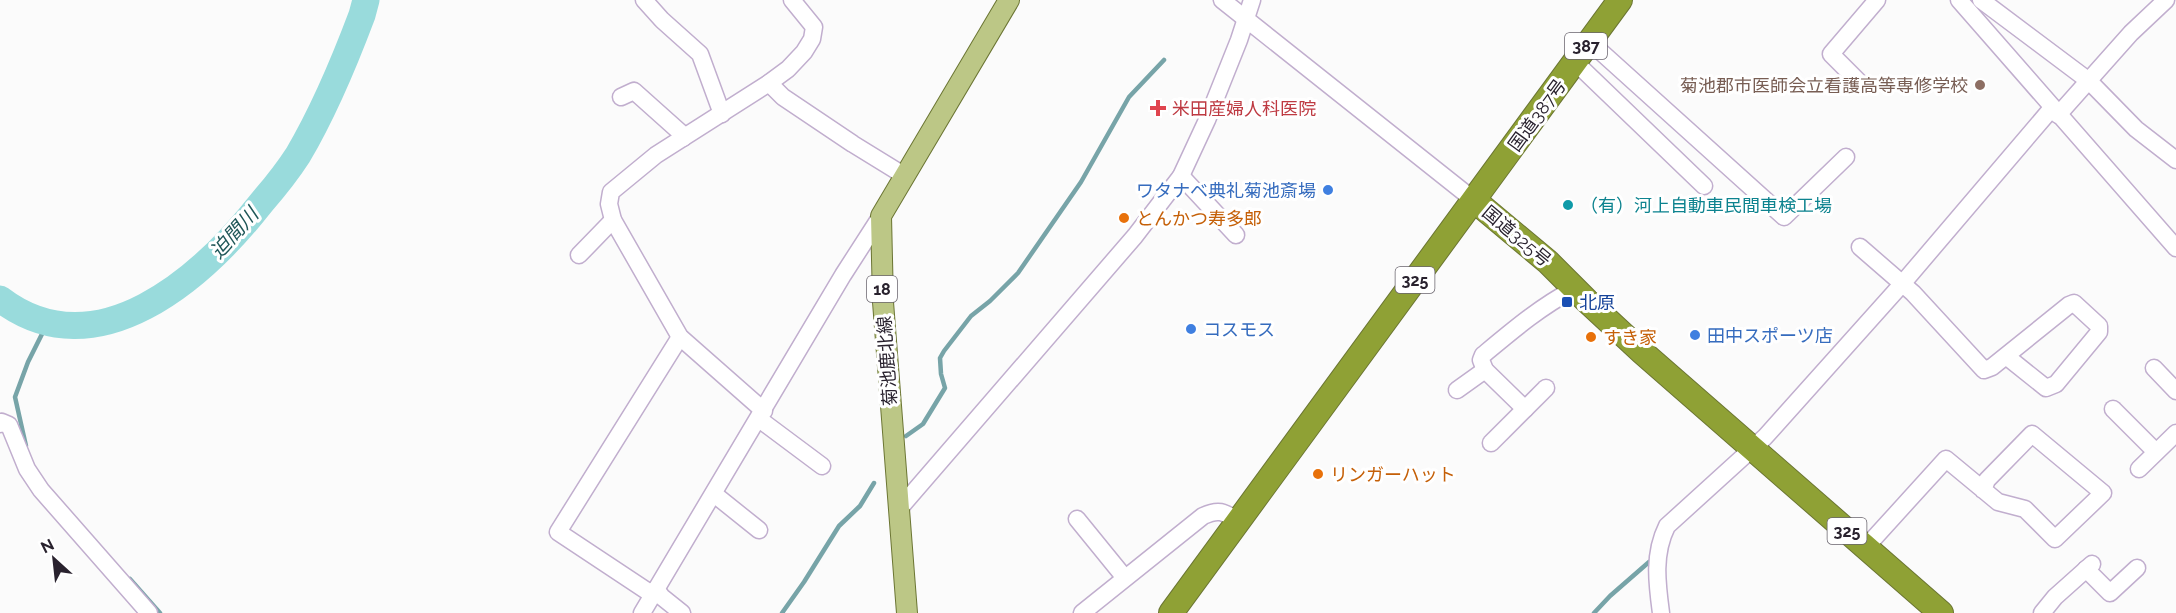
<svg xmlns="http://www.w3.org/2000/svg" width="2176" height="613" font-family="Raleway,'Noto Sans JP',sans-serif">
<style>
.lines{fill:none;stroke-linecap:round;stroke-linejoin:round}
.stream{stroke:#77a4a8;stroke-width:4.5}
.river{stroke:#99dbdc;stroke-width:27}
.minor-casing{stroke:#c1aece;stroke-width:19}
.major-casing{stroke:#6b7533;stroke-width:22}
.highway-casing{stroke:#6b7533;stroke-width:26}
.minor{stroke:#fff;stroke-width:16}
.major{stroke:#bcc786;stroke-width:20}
.highway{stroke:#8fa135;stroke-width:24}
.education-dot{fill:#8d6e63;stroke:#fff;stroke-width:2}
.health-dot{fill:#e0444e;stroke:#fff;stroke-width:2}
.shop-dot{fill:#3f7fe0;stroke:#fff;stroke-width:2}
.culture-dot{fill:#0f9aa8;stroke:#fff;stroke-width:2}
.food-dot{fill:#e8710a;stroke:#fff;stroke-width:2}
.transit-dot{fill:#1a4fb4;stroke:#fff;stroke-width:2}
.labels{text-anchor:middle;dominant-baseline:central;stroke-width:6;stroke-linejoin:round;paint-order:stroke}
.shield{fill:#fff;stroke:#69646d;stroke-width:1.5}
.shield-label{font-size:16px;font-weight:bold;fill:#29222e}
.education-label{font-size:18px;fill:#785e54;stroke:#fff;text-anchor:end}
.health-label{font-size:18px;fill:#be3a42;stroke:#fff;text-anchor:start}
.street-label{font-size:18px;fill:#29222e;stroke:#fff}
.shop-label{font-size:18px;fill:#366cbe;stroke:#fff;text-anchor:start}
.culture-label{font-size:18px;fill:#0d838f;stroke:#fff;text-anchor:start}
.food-label{font-size:18px;fill:#c56008;stroke:#fff;text-anchor:start}
.transit-label{font-size:18px;fill:#164399;stroke:#fff;text-anchor:start}
.water-label{font-size:20px;font-style:italic;fill:#1f5758;stroke:#fff}
</style>
<rect width="100%" height="100%" fill="#fbfbfb"/>
<g class="lines">
<g class="stream">
<path d="M906,436l17,-12 22,-36 -4,-14 -1,-16 4,-7 27,-35 19,-15 28,-28 63,-91 48,-85 35,-37"/>
<path d="M26,446l-11,-49 13,-35 20,-40"/>
<path d="M130,579l30,34"/>
<path d="M782,613l22,-31 35,-56 21,-20 14,-23"/>
<path d="M1594,613l16,-17 39,-34"/>
</g>
<path class="river" d="M0,299c97,74 203,-22 262,-97 13,-15 25,-30 36,-47 26,-44 46,-92 64,-140l4,-15"/>
<defs>
<g id="minor">
<path d="M644,0l18,20 38,34 22,60"/>
<path d="M1222,0l253,201"/>
<path d="M1959,0l217,248"/>
<path d="M1981,0l108,81 47,48 40,31"/>
<path d="M1590,42l194,175 62,-60"/>
<path d="M1575,62l129,124"/>
<path d="M1859,82l-28,-28 46,-54"/>
<path d="M769,83l14,14 70,47 52,32"/>
<path d="M621,97l13,-6 47,42 2,5"/>
<path d="M2058,115l73,-82 35,-33"/>
<path d="M1181,176l55,59"/>
<path d="M1860,247l53,46 71,77 8,-3 77,-62 5,-2 25,23v6l-43,52 -10,4 -40,-32"/>
<path d="M579,255l34,-35"/>
<path d="M2154,368l22,23"/>
<path d="M1457,390l28,-20"/>
<path d="M1525,409l-40,-39 -4,-10 2,-5c30,-25 57,-48 91,-66"/>
<path d="M2113,409l43,43"/>
<path d="M764,411l-84,-74 -67,-117 -4,-16 2,-12 45,-37 113,-72 19,-14 16,-17 8,-13 2,-12 -22,-27"/>
<path d="M759,419l63,47"/>
<path d="M0,424l2,-2 7,3 18,44 14,21 108,123"/>
<path d="M1491,443l55,-55"/>
<path d="M2139,469l37,-36"/>
<path d="M714,494l45,36"/>
<path d="M899,509l236,-273 46,-60 26,-56 32,-80 13,-40"/>
<path d="M1077,519l48,59"/>
<path d="M1866,547l80,-88 52,43 27,7 30,30 48,-46 -71,-59 -45,46 -4,10"/>
<path d="M2086,569l24,24 27,-25"/>
<path d="M656,589l6,8 20,16"/>
<path d="M653,595l-95,-63 122,-195"/>
<path d="M642,613l201,-338 38,-59"/>
<path d="M1082,613l121,-97c15,-7 21,-5 34,5"/>
<path d="M1661,613c-4,-30 -8,-59 6,-87l98,-89 137,-153 150,-176"/>
<path d="M2042,613l13,-16 37,-33"/>
</g>
<path id="major" d="M907,613l-24,-311 -2,-86 128,-216"/>
<g id="highway">
<path d="M1475,201l73,61 39,39 55,51 299,261"/>
<path d="M1171,613l449,-613"/>
</g>
</defs>
<use href="#minor" class="minor-casing"/>
<use href="#major" class="major-casing"/>
<use href="#highway" class="highway-casing"/>
<use href="#minor" class="minor"/>
<use href="#major" class="major"/>
<use href="#highway" class="highway"/>
</g>
<circle class="education-dot" cx="1980" cy="85" r="6"/>
<path class="health-dot" d="M1155 99h6v6h6v6h-6v6h-6v-6h-6v-6h6z"/>
<g class="shop-dot">
<circle cx="1328" cy="190" r="6"/>
<circle cx="1191" cy="329" r="6"/>
<circle cx="1695" cy="335" r="6"/>
</g>
<circle class="culture-dot" cx="1568" cy="205" r="6"/>
<g class="food-dot">
<circle cx="1124" cy="218" r="6"/>
<circle cx="1591" cy="337" r="6"/>
<circle cx="1318" cy="474" r="6"/>
</g>
<rect class="transit-dot" x="1561" y="296" width="12" height="12" rx="3"/>
<g class="labels">
<g class="shield">
<rect x="1565" y="33" width="42" height="26" rx="4.5"/>
<rect x="1395.5" y="267" width="39" height="26" rx="4.5"/>
<rect x="867" y="276" width="30" height="26" rx="4.5"/>
<rect x="1827.5" y="518" width="39" height="26" rx="4.5"/>
</g>
<g class="shield-label">
<text x="1586" y="46">387</text>
<text x="1415" y="280">325</text>
<text x="882" y="289">18</text>
<text x="1847" y="531">325</text>
</g>
<g class="education-label">
<text x="1968" y="85">菊池郡市医師会立看護高等専修学校</text>
</g>
<g class="health-label">
<text x="1172" y="108">米田産婦人科医院</text>
</g>
<g class="street-label">
<text transform="translate(1537 115) rotate(-54)">国道387号</text>
<text transform="translate(1517 236) rotate(40)">国道325号</text>
<text transform="translate(887 361) rotate(-94)">菊池鹿北線</text>
</g>
<g class="shop-label">
<text x="1316" y="190" text-anchor="end">ワタナベ典礼菊池斎場</text>
<text x="1203" y="329">コスモス</text>
<text x="1707" y="335">田中スポーツ店</text>
</g>
<g class="culture-label">
<text x="1580" y="205">（有）河上自動車民間車検工場</text>
</g>
<g class="food-label">
<text x="1136" y="218">とんかつ寿多郎</text>
<text x="1603" y="337">すき家</text>
<text x="1330" y="474">リンガーハット</text>
</g>
<g class="transit-label">
<text x="1579" y="302">北原</text>
</g>
<g class="water-label">
<text transform="translate(234 233) rotate(-48)">迫間川</text>
</g>
</g>
<g transform="translate(54 559) rotate(333)" stroke="#ffffff" stroke-width="4.5" paint-order="stroke">
<path d="M0-4.5L10 22L0 15L-10 22Z" fill="#29222e"/>
<text y="-9" font-size="16" font-weight="bold" text-anchor="middle" fill="#29222e">N</text>
</g>
</svg>
